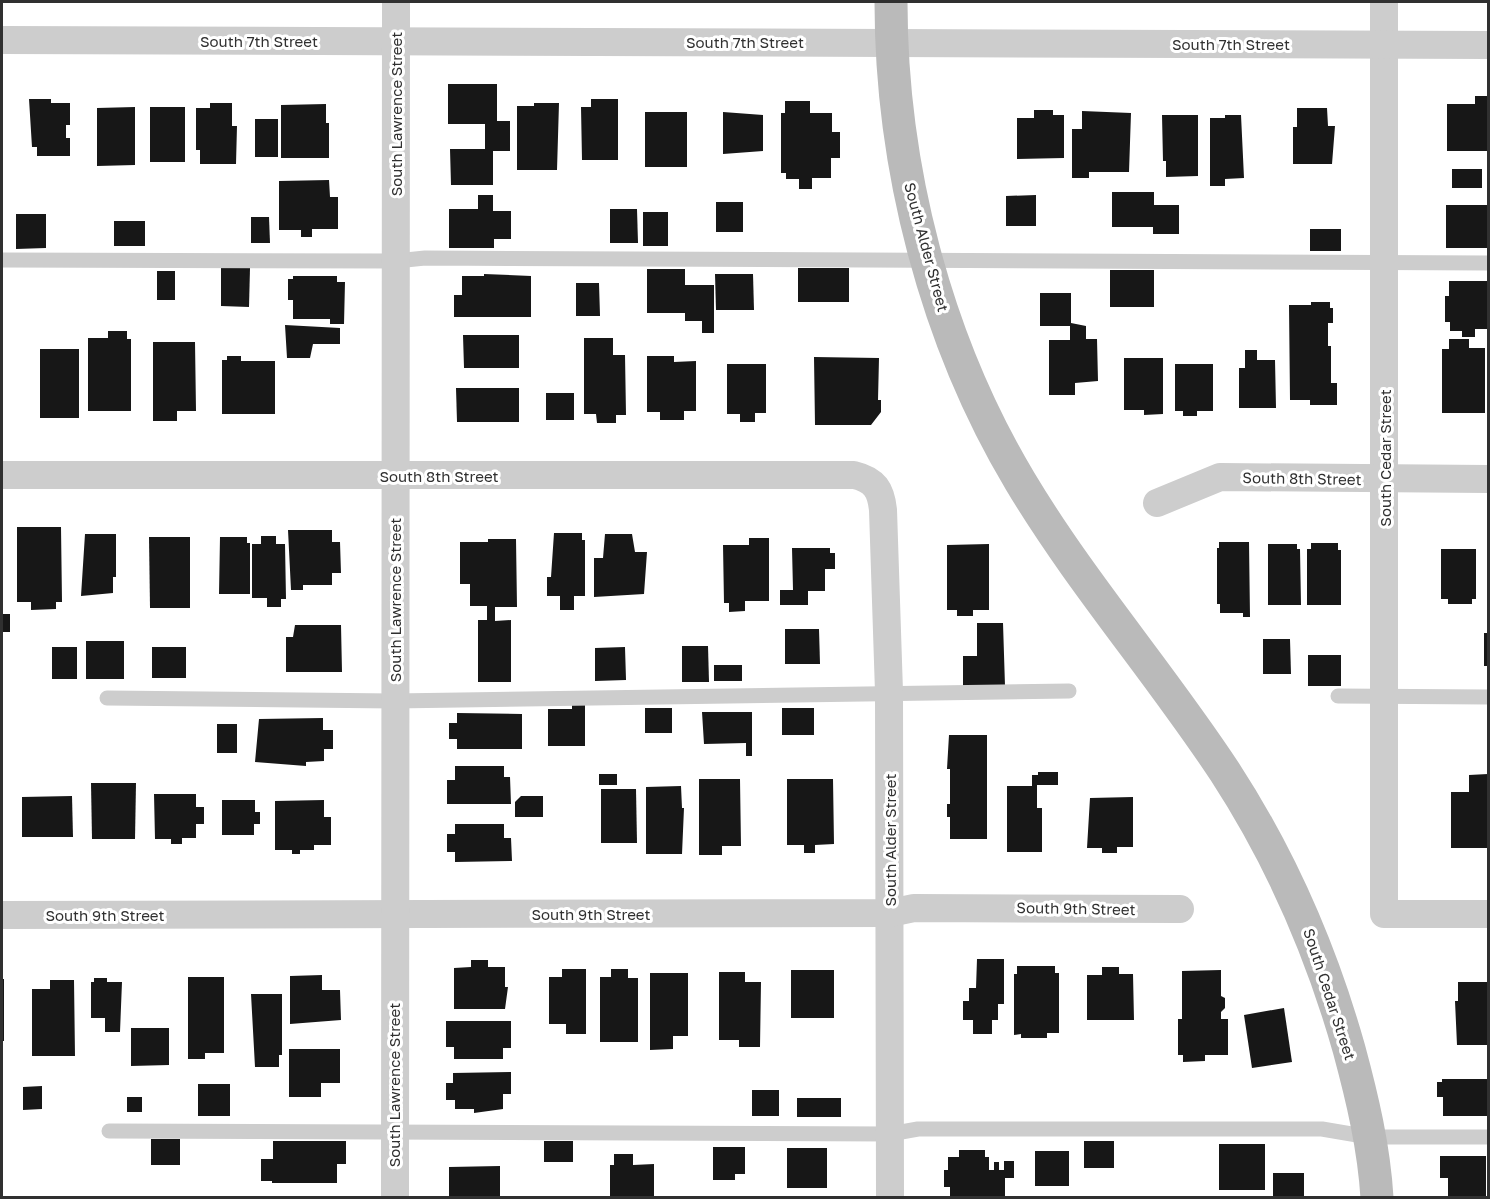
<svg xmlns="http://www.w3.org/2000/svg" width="1490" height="1199" font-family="'Golos Text',sans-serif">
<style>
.building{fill:#171717}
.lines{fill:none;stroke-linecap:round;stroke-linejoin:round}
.lane{stroke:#cdcdcd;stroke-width:15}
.street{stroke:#cdcdcd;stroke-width:28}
.secondary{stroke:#bababa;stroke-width:33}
.labels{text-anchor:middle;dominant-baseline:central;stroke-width:6;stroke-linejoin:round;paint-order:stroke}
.street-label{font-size:15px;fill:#303030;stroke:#fff}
</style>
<rect width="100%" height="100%" fill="#fff"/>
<g class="building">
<path d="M448,84h49v37h13v30h-17v34h-42l-1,-36h35v-25h-37z"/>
<path d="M1475,96h13v55h-41v-47h28z"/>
<path d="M29,99h22v4h19v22h-4v13h4v18h-33v-9h-5z"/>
<path d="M591,99h27v61h-36l-1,-53h10z"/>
<path d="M785,101h25v12h22v19h8v26h-9v20h-19v11h-13v-10h-13v-6h-5v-60h4z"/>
<path d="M210,103h22v23h5l-1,38h-36v-14h-4v-42h14z"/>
<path d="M534,103h25l-2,67h-40v-64h17z"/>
<path d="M326,104v19h3v35h-48v-53z"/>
<path d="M135,107v58l-38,1v-58z"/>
<rect x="150" y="107" width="35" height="55"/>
<path d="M1297,108h30l1,18h7l-3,38h-39v-37h4z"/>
<path d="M1034,110h19v5h11v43l-47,1v-41h17z"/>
<path d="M1082,111l49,2 -2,59h-40v6h-17v-49h10z"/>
<rect x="645" y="112" width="42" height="55"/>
<path d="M723,112l40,3v36l-40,3z"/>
<path d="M1162,115h36v61l-32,1v-16h-3z"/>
<path d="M1225,115h16l3,63 -19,1v7h-15v-68h15z"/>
<rect x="255" y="119" width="23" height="38"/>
<rect x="1452" y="169" width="30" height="19"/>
<path d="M329,180l1,17h8v32h-26v8h-11v-7h-22v-49z"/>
<path d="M1112,192h42v13h25v29h-26v-7h-41z"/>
<path d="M478,195h15v16h18v28h-17v9h-45v-39h29z"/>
<path d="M1036,195v31h-30v-30z"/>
<rect x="716" y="202" width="27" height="30"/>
<rect x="1446" y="205" width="42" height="43"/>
<path d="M610,209h27l1,34h-28z"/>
<rect x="643" y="212" width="25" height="34"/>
<path d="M16,214h30v34l-30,1z"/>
<path d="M251,217h18l1,26h-19z"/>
<rect x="114" y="221" width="31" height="25"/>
<rect x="1310" y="229" width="31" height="22"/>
<path d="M221,267l29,1 -1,39 -28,-1z"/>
<rect x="798" y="268" width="51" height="34"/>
<path d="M647,269h38v16h29v48h-12v-12h-17v-8h-38z"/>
<rect x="1110" y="270" width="44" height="37"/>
<rect x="157" y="271" width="18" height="29"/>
<path d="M484,274l47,2v41h-77v-22h8v-19h22z"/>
<path d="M715,274h38l1,36h-38z"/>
<path d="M293,276h44v6h8l-1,42h-14v-5h-37v-19h-5v-21h5z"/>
<path d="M1449,281h39v48h-13v8h-13v-6h-12v-9h-5v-26h4z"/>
<path d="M576,283h23l1,33h-24z"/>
<path d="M1040,293h31v30l15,3v13h11l1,42 -23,2v12h-26v-55h21v-14h-30z"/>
<path d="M1311,302h19v6h3v15h-5v23h3v37h6v22h-27v-5h-20l-1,-95h22z"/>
<path d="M285,325l55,3v16h-27l-3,14h-23z"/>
<path d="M108,331h19v8h4v72h-43v-73h20z"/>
<path d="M463,335h56v33h-55z"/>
<path d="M584,338h29v17h12l1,60h-10v8h-19l-1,-9h-12z"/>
<path d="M1449,339h20v9h16v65h-43v-64h7z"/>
<path d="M153,342h42l1,69h-19v10h-24z"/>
<rect x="40" y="349" width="39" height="69"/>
<path d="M1245,350h12v10h18l1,48h-37v-40h6z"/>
<path d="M227,356h14v5h34v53h-53v-54h5z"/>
<path d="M647,356h27v6l22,-1v50h-12v9h-24v-8h-13z"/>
<path d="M814,357l65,1 -1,42h3v12l-10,13h-56z"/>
<path d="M1124,358h39v56l-19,1v-5h-20z"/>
<path d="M727,364h39v49h-11v9h-15v-8h-13z"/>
<path d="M1175,364h38v47h-16v5h-14v-5h-8z"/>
<path d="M456,388h63v34h-62z"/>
<rect x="546" y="393" width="28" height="27"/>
<path d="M17,527h44l1,75h-6v7l-25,1v-8h-14z"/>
<path d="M288,530h44v12h8l1,31h-9v12h-29v5h-12z"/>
<path d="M554,533h28v7h3v56h-11v14h-14v-14h-13v-19h4z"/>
<path d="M85,534h31v43h-3v16l-32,3z"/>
<path d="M605,534h27l3,18h12l-3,42 -50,3v-39h9z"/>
<path d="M261,536h15v8h9l1,55h-5v8h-14v-9h-15v-54h9z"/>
<path d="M149,537h41v71h-40z"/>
<path d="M220,537h27v6h3v51h-31z"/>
<path d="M749,538h20v63h-24v10l-16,1v-9h-5l-1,-58h26z"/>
<path d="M488,539h28l1,68h-22v14l16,-1v62h-33v-62h9v-14h-17v-22h-10v-42h28z"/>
<path d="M1219,542h30l1,75h-7v-4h-23v-9h-3v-56h2z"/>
<path d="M1311,543h27v7h3v55h-34v-56h4z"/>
<path d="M989,544v66h-16v6h-16v-6h-10v-65z"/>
<path d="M1268,544h29v5h3l1,56h-33z"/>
<path d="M792,548h38v5h5v16h-10v22h-17v14h-28v-15h13z"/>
<path d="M1441,549h35v50h-4v5h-24v-5h-7z"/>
<rect x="2" y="614" width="8" height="18"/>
<path d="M977,623h26l2,63h-42v-30h14z"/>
<path d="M295,625h46l1,47h-56v-35h7z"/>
<path d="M785,629h34l1,35h-35z"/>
<rect x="1484" y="633" width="4" height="33"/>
<path d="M1263,639h27l1,35h-28z"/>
<rect x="86" y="641" width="38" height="38"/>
<path d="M682,646h26l1,36h-27z"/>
<rect x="52" y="647" width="25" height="32"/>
<rect x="152" y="647" width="34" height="31"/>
<path d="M625,647l1,33 -31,1v-33z"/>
<rect x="1308" y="655" width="33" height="31"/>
<rect x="714" y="665" width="28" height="16"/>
<path d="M572,703h13v43h-37v-37h24z"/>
<rect x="645" y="708" width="27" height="25"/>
<rect x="782" y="708" width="32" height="27"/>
<path d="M702,712h50v44h-6v-13l-42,1z"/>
<path d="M457,713l65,1v35h-65v-10h-8v-16h8z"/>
<path d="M323,718v12h10v19h-9v12l-18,1v4l-51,-4 4,-43z"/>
<rect x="217" y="724" width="20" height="29"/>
<path d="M949,735h38v104h-37v-22h-3v-13h3v-35h-3z"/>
<path d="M455,766h49v11h6l1,27h-64v-24h8z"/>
<path d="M1038,772h20v13h-21v23h5v44h-35v-66h25v-11h6z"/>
<rect x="599" y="774" width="18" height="11"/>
<path d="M1488,774v74h-37v-56h18v-17z"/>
<path d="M699,779h41l1,67h-19v9h-23z"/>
<path d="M787,779h46l1,65 -19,1v8h-11v-8h-17z"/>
<path d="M91,783h45l-1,56h-43z"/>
<path d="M681,786l1,22h2l-2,46h-36v-67z"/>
<path d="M601,789h35l1,54h-36z"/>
<path d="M154,794h42v13h8v17h-8v14h-14v6h-11v-5h-16z"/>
<path d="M72,796l1,41h-51v-40z"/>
<path d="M521,796h22v21h-28v-15z"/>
<path d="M1133,797v50h-16v6h-15v-5h-15l3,-50z"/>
<path d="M222,800h33v12h5v12h-6v11h-32z"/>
<path d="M324,800v17h7v28h-17v5h-14v4h-8v-4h-17v-49z"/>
<path d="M455,824h49v14h7l1,23 -57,1v-10h-8v-18h8z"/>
<path d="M977,959h27v45h-6v16h-6v14h-19v-14h-10v-19h6v-13h7z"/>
<path d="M471,960h17v7h17v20h3l-3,22h-51v-41l17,-1z"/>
<path d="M1017,966h38v7h4v60h-12v5h-26v-4l-7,1v-61h3z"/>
<path d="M1102,967h17v7h14l1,46h-47v-45h15z"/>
<path d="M562,969h24v65h-20v-10h-17v-47h13z"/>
<path d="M611,969h17v9h10v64h-38v-65h11z"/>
<rect x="791" y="970" width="43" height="48"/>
<path d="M1221,970v26l4,2v10l-4,4v7h7v36h-23v6l-22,1v-7h-5v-36h4v-48z"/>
<path d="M719,972h26v10h16l-1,65h-21v-7h-20z"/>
<path d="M650,973h38v63h-15v13l-23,1z"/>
<path d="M322,975v15h18l1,30 -51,4v-48z"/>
<path d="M188,977h36v76h-19v6h-17z"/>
<path d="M94,978h13v4h15l-2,50h-15v-14h-14v-36h3z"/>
<rect x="2" y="979" width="2" height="62"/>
<path d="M50,980h24l1,76h-43v-67h18z"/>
<path d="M1458,982h30v63h-31l-2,-44h3z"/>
<path d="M251,994h31v61h-3v12h-24z"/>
<path d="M1284,1008l8,54 -40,6 -8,-53z"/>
<path d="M446,1021h65v27h-8v11h-49v-12h-8z"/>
<path d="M131,1028h38v37l-38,1z"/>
<path d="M289,1049h51v34h-19v14h-32z"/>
<path d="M511,1072v22h-8v15l-29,4v-4h-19v-9h-9v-17h7v-10z"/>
<path d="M1442,1079h46v37h-45v-19h-6v-15h5z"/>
<rect x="198" y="1084" width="32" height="32"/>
<path d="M42,1086v23l-19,1v-23z"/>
<rect x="752" y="1090" width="27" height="26"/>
<rect x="127" y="1097" width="15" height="15"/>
<rect x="797" y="1098" width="44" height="19"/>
<rect x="151" y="1139" width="29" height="26"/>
<path d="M273,1141h73v23h-9v19h-65v-2h-11v-22h12z"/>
<rect x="544" y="1141" width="29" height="21"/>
<rect x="1084" y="1141" width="30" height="27"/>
<rect x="1219" y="1144" width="46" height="46"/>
<path d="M713,1147h32v27h-10v6h-22z"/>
<rect x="787" y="1148" width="40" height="40"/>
<path d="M959,1150h26v7h4v13h5v-8h5v8h5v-9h10v17h-9v20h-55v-11h-6v-17h4v-13h11z"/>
<rect x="1035" y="1151" width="34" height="35"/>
<path d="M614,1154h19v11l21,-1v34h-44v-33h4z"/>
<path d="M1440,1156h46v42h-38v-20h-8z"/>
<path d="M500,1166v32h-51v-31z"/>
<rect x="1273" y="1173" width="31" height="25"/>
</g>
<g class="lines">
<g class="lane">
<path d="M2,260l394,1 29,-3 1063,5"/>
<path d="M1338,696l150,1"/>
<path d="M107,698l287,3 675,-10"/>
<path d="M109,1131l781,3 28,-5h404l47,8h119"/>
</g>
<g class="street">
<path d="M1384,2v912h104"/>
<path d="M2,40l1486,5"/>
<path d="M2,475h852c21,5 27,15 29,35l6,182 1,506"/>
<path d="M1157,503l63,-26 268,2"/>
<path d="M2,915l888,-2 24,-5 266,1"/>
<path d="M395,1198l1,-1196"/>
</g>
<path class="secondary" d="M891,2c0,164 44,337 129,479 61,102 140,192 205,291 56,86 96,178 124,277 13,48 25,98 28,149"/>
</g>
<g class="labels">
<g class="street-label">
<text x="259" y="41">South 7th Street</text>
<text x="745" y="42">South 7th Street</text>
<text x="1231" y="44">South 7th Street</text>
<text transform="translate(396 114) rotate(-90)">South Lawrence Street</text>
<text transform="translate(927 247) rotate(75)">South Alder Street</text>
<text transform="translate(1385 458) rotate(-90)">South Cedar Street</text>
<text x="439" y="476">South 8th Street</text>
<text transform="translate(1302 478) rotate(1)">South 8th Street</text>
<text transform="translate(395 600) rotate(-90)">South Lawrence Street</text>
<text transform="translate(890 840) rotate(-90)">South Alder Street</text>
<text transform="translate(1076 908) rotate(1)">South 9th Street</text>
<text x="591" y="914">South 9th Street</text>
<text x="105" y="915">South 9th Street</text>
<text transform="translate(1330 994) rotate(72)">South Cedar Street</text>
<text transform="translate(394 1085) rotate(-90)">South Lawrence Street</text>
</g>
</g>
<rect width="1490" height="1199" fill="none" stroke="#303030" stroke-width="6"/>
</svg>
